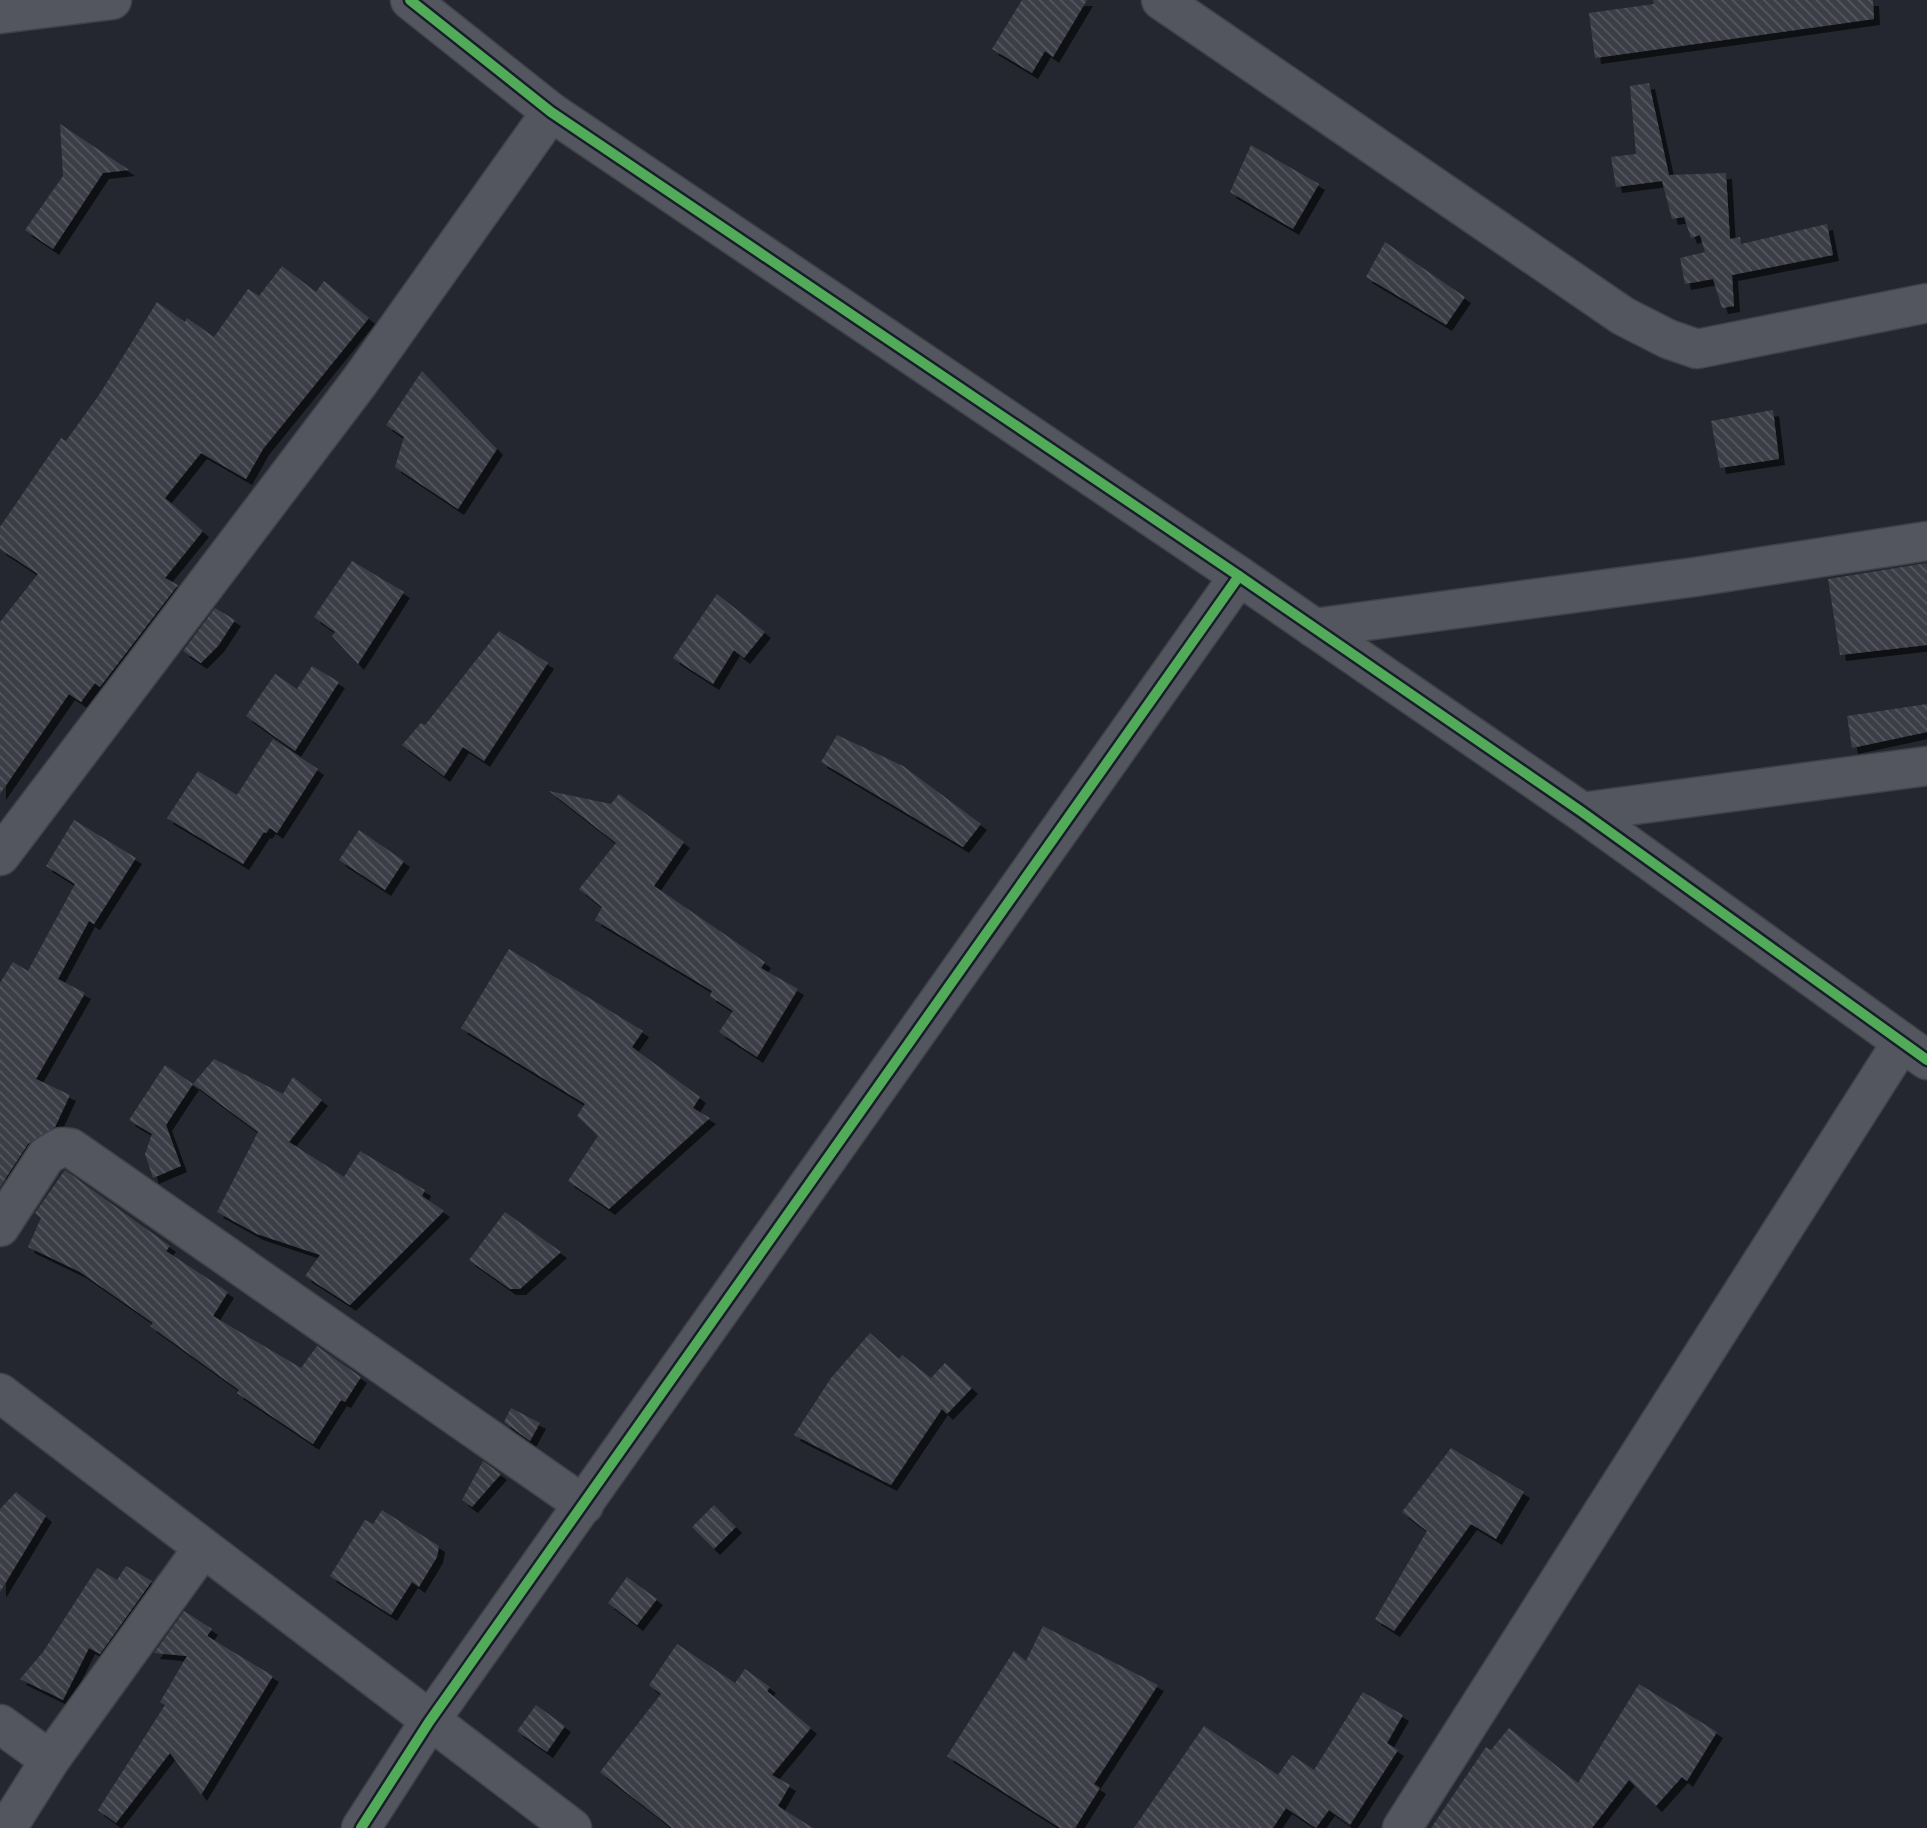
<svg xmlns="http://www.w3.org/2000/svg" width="1927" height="1828" font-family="Lato,sans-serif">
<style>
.building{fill:url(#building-back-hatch);filter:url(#shadow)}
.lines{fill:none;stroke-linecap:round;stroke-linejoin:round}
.street-casing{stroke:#404249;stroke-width:41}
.street{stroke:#53565f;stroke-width:38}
.cycleway-casing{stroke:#181d2a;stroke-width:15}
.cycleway{stroke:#51ab58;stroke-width:10}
</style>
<defs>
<pattern id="building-back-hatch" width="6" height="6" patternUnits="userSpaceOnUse" patternTransform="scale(1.75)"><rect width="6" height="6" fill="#3c3e47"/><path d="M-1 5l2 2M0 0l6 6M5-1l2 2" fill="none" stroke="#565860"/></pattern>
<filter id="shadow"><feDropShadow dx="6" dy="6" stdDeviation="0" flood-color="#0009"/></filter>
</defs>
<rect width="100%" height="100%" fill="#242730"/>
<g class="building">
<path d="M1022,0h65l-34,57 -8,-6 -13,22 -40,-24z"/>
<path d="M1653,0h220l1,19 -279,39 -6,-45 65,-9z"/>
<path d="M1649,83l20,92 57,-2 4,66 10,-2 1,7 86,-20 6,31 -101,20 2,31 -12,2 -9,-29 -28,5 -5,-26 25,-6 -5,-17 -9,3 -7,-21 -12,2 -10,-38 -46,6 -5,-30 25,-3 -6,-68z"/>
<path d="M60,124l69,46 -26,3 -50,76 -28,-19 38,-54z"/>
<path d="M1251,145l68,39 -26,45 -63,-37z"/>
<path d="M1385,242l80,55 -19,28 -80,-48z"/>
<path d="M282,266l34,26 8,-11 45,37 -106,131 -17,30 -45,-26 -36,45 38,33 -38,47 13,7 -78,102 -5,-4 -14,19 -12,-8 -69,100v-172l38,-48 -38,-25v-22l61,-89 5,3 33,-46 58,-93 28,20 2,-4 27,19 34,-48 11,7z"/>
<path d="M422,371l75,78 -39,60 -63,-42 9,-30 -18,-12z"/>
<path d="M1773,410l6,49 -59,9 -9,-47z"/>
<path d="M352,561l52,31 -46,72 -26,-28 3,-4 -21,-15z"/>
<path d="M1927,563v82l-87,10 -12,-76z"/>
<path d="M717,594l48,38 -21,26 -10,-8 -21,34 -40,-26z"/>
<path d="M215,608l20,12 -17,26 -17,17 -18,-12z"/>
<path d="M499,631l49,32 -64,98 -21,-14 -19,29 -42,-31 19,-22 4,2z"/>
<path d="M312,666l27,16 -44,69 -49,-35 29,-42 22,15z"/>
<path d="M1927,704v28l-75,16 -5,-32z"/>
<path d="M837,735l66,31 78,58 -18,23 -142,-85z"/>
<path d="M273,739l45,30 -41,64 -7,-5 -4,5 -2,-1 -21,32 -76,-46 31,-47 39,24z"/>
<path d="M549,791l62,13 8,-10 65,48 -30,44 111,76 -4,6 37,21 -41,68 -38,-25 14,-21 -23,-15 2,-5 -117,-71 7,-13 -23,-18 37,-46z"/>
<path d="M74,820l62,38 -42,66 -5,-3 -31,58 27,14 -49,86 34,16 -15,32 -27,17 -28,43v-204l13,-21 15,9 47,-87 -29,-18z"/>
<path d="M359,830l45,31 -19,29 -46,-30z"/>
<path d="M509,949l134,82 -11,16 68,50 -7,11 17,10 -101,91 -41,-28 30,-45 -21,-20 8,-12 -124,-76z"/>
<path d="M214,1059l69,35 10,-17 29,23 -33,42 55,35 16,-26 65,39 -3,6 22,15 -94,94 -45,-29 15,-21 -63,-21 -40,-22 41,-80 -65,-48z"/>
<path d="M165,1065l28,19 -27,41 15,41 -28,12 -8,-24 7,-20 -23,-14z"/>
<path d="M65,1170l105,76 -4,5 62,41 -15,24 88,52 16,-22 44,31 -16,25 -4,-2 -28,44 -76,-51 2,-3 -89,-64 3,-3 -73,-51 -52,-25 13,-29 -6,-5z"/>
<path d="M505,1212l56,40 -41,37h-10l-41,-29z"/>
<path d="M870,1333l29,26 3,-4 29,23 14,-15 27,25 -25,26 -5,-5 -51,76 -97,-50 37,-57z"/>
<path d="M511,1408l29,15 -10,18 -26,-19z"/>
<path d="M1451,1448l73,44 -28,47 -25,-15 -77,107 -19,-12 52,-88 -25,-19z"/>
<path d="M483,1461l18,13 -29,33 -10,-7z"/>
<path d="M16,1492l30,24 -46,76v-83z"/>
<path d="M714,1505l22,22 -22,22 -22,-22z"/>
<path d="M382,1510l57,36 -2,11 -18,30 -7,-5 -21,33 -61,-39 35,-56 8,4z"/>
<path d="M126,1566l26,15 -52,73 -11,-6 -26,52 -43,-21 23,-27 54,-84 20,12z"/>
<path d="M627,1577l30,22 -20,26 -29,-22z"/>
<path d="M184,1611l28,18 -5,7 66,40 -72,119 -31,-42 -54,70 -18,-13 67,-105 -5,-3 27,-46 -33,-3z"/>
<path d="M1043,1626l115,59 -64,99 6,4 -25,40h-15l-113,-72 67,-105 12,10z"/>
<path d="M677,1644l58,39 10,-14 25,18 -3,4 44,37 -39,47 18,10 -12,21 35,22h-141l-72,-56 61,-78 -12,-9z"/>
<path d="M1639,1684l78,48 -30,49 -5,-4 -26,29 -27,-26 -37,48h-161l55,-81 5,3 18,-22 69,55z"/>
<path d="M1363,1692l40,23 -16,28 11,7 -48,75 -21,-15 -13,18 -30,-20 -13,20h-139l70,-102 74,49 14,-20 22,15z"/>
<path d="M536,1705l29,21 -18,26 -30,-21z"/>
</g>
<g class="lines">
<defs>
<g id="street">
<path d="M410,0l141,112 688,464 343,236 345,248"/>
<path d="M1161,0l462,316 45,23 29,10 230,-46"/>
<path d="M0,14l112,-14"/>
<path d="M1314,628l381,-51 232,-36"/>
<path d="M1582,812l345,-46"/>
<path d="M0,856l360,-475 191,-269"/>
<path d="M0,1227l46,-71 15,-9 10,1 513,357"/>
<path d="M0,1393l572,435"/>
<path d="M0,1724l50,36"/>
<path d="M7,1828l43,-68 153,-212"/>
<path d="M361,1828l68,-106 810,-1146"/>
<path d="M1402,1828l500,-786"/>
</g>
</defs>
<use href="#street" class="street-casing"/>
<use href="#street" class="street"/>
<defs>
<g id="cycleway">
<path d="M410,0l141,112 688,464 343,236 345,248"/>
<path d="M361,1828l68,-106 810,-1146"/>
</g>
</defs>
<use href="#cycleway" class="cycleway-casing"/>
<use href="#cycleway" class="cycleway"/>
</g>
</svg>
